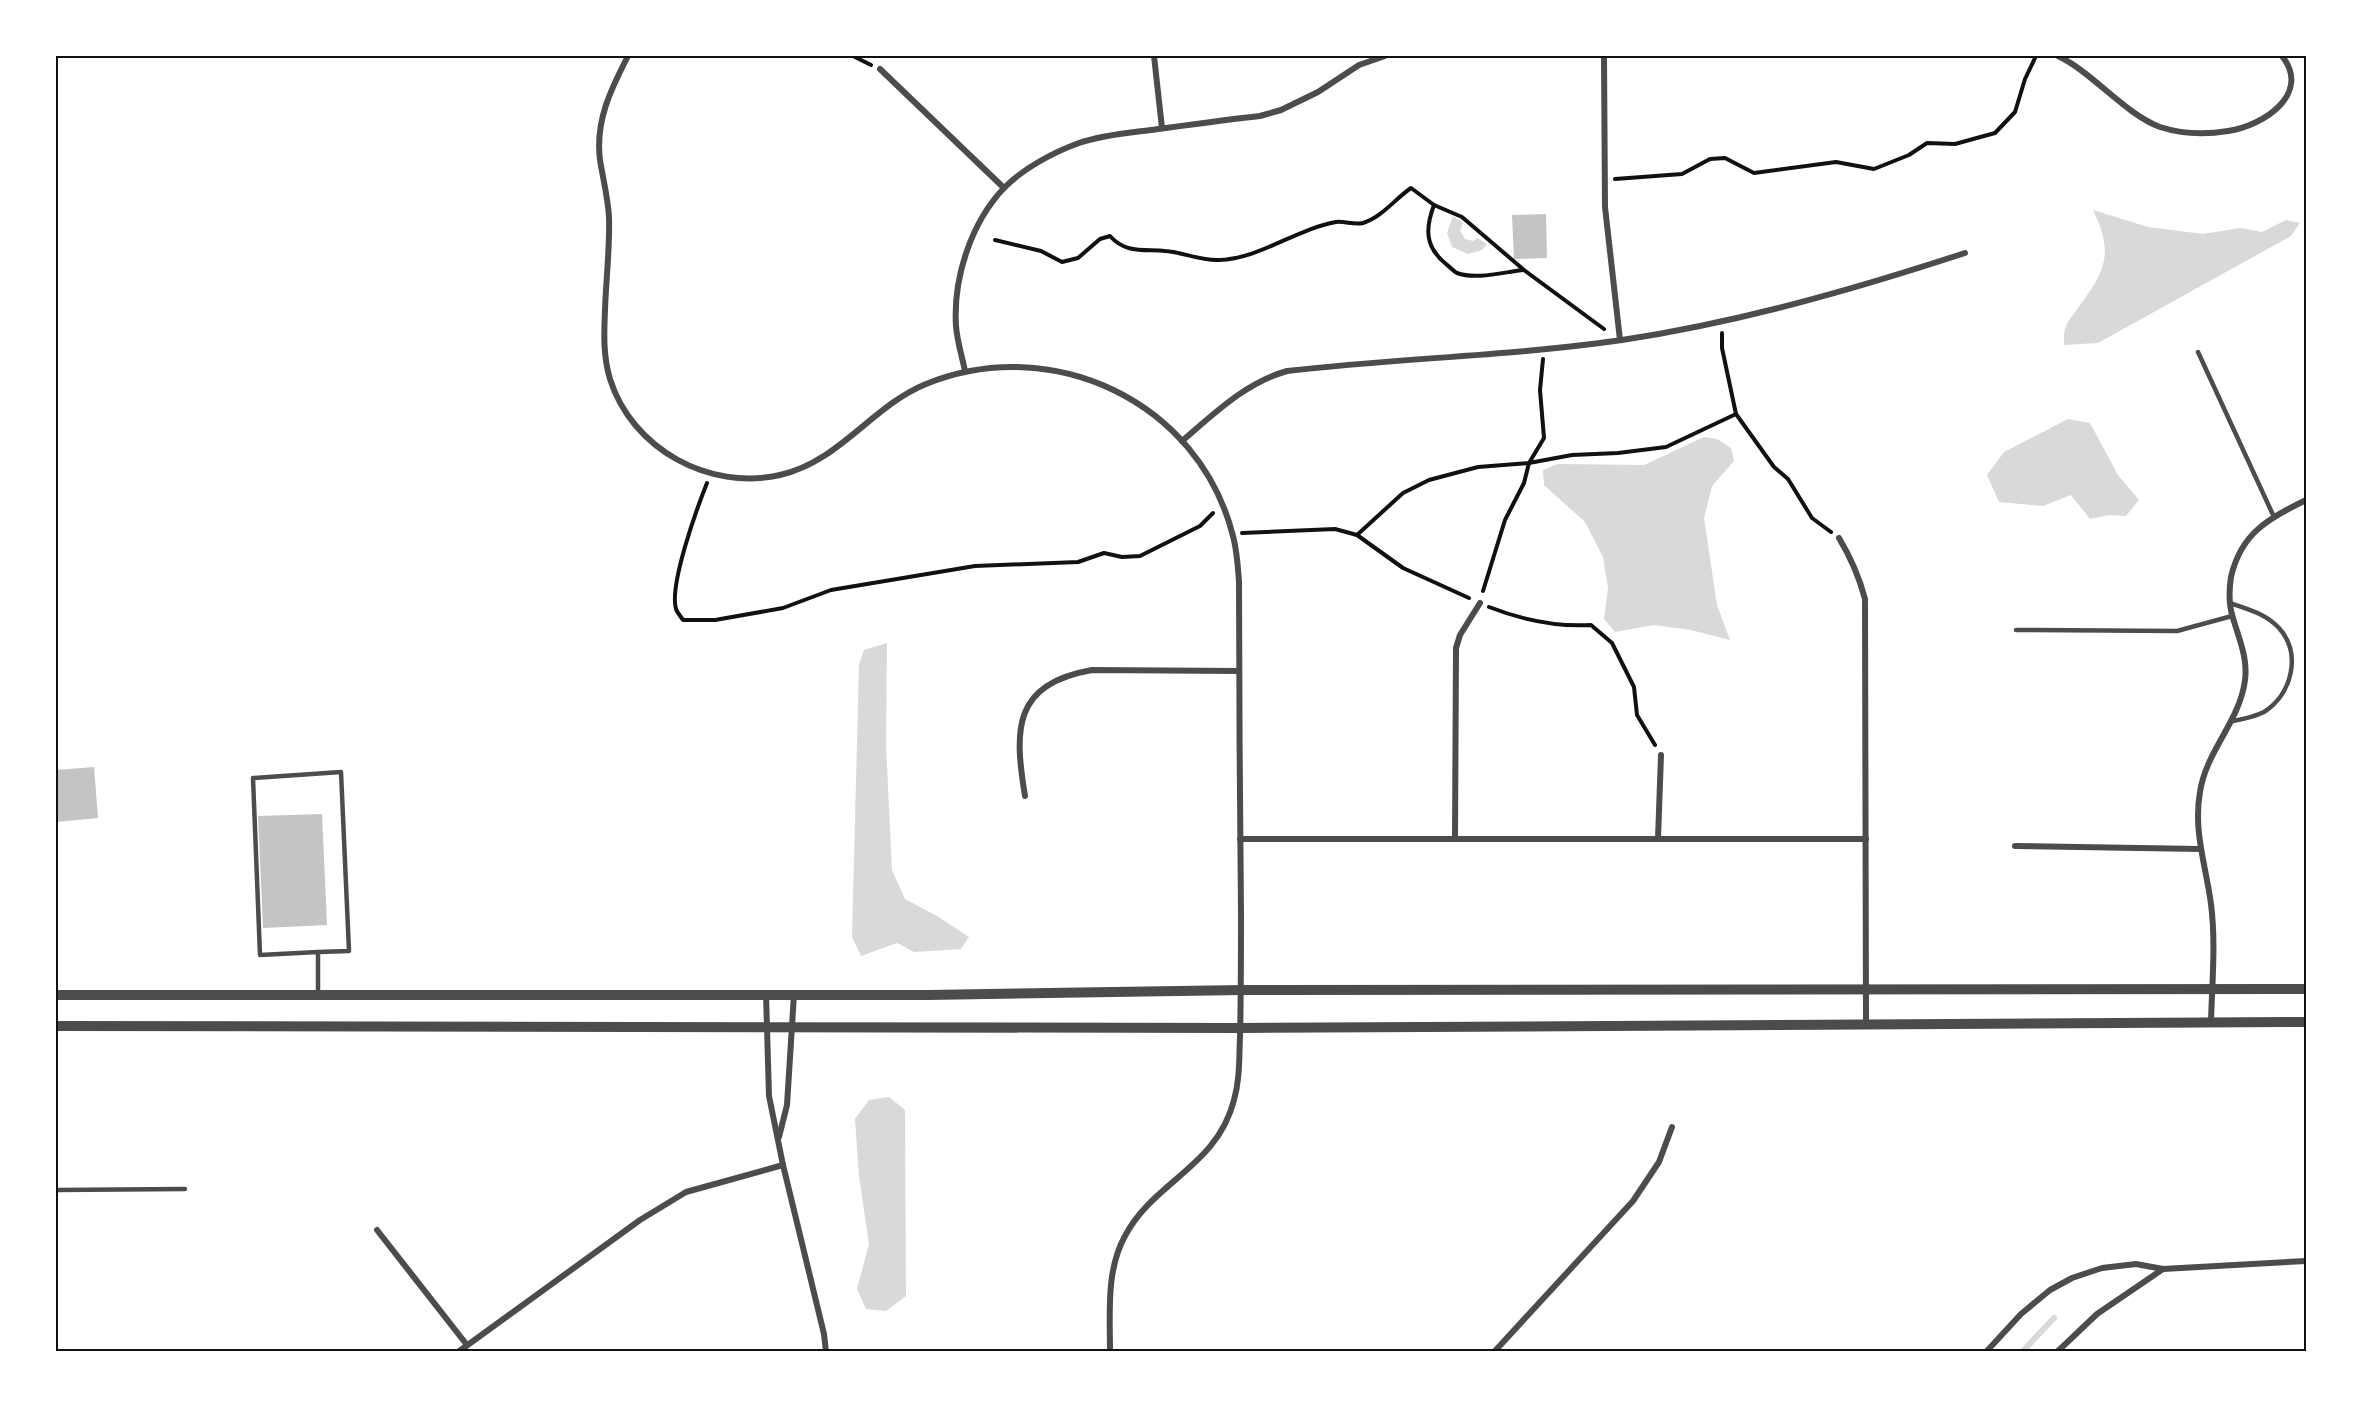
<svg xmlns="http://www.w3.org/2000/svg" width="2362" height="1407" font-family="Lato,sans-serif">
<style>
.water{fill:#d9d9d9}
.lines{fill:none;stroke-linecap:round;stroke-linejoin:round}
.stream{stroke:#d9d9d9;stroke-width:6}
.building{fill:#c4c4c4}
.path{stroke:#111;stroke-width:4}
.service{stroke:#4c4c4c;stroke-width:4.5}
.minor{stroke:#4c4c4c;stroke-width:6}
.tertiary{stroke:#4c4c4c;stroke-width:10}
.neatline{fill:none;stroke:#111;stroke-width:2}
</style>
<rect width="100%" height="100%" fill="#fff"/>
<g class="water">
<path d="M2093,210l55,17 55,7 37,-6 22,4 24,-12 14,3 -9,13 -193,107 -34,2c-1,-19 3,-22 14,-37 28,-38 36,-54 15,-98z"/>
<path d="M1453,216l10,7 -3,8 5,8 8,2 5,-3 9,6 -5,6 -14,4 -16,-7 -5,-14z"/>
<path d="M2068,419l22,4 28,52 21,25 -13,16 -17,-1 -19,4 -19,-24 -28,11 -44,-4 -12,-27 17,-23z"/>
<path d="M1704,437l13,2 14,9 3,13 -22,25 -8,32 13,87 13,35 -39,-10 -37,-5 -39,7 -11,-13 4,-31 -5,-31 -18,-35 -41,-37 -1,-15 15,-6 86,1z"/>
<path d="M887,643l-1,102 6,125 13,29 32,17 32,21 -8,12 -47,3 -17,-9 -36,13 -9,-19 7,-273 5,-14z"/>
<path d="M889,1097l16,13 1,186 -20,15 -20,-2 -9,-20 12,-45 -10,-68 -4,-57 14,-19z"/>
</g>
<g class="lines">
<path class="stream" d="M2022,1352l32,-34"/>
</g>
<g class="building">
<path d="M1546,214l1,44 -33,1 -2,-44z"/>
<path d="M94,767l4,51 -42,4v-52z"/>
<path d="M322,814l5,111 -64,3 -5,-112z"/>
</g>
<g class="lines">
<g class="path">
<path d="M853,56l18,9"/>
<path d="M1615,179l67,-5 28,-15 15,-1 29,15 82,-11 38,7 35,-14 18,-12 28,1 40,-11 20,-21 10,-33 11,-23"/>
<path d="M1434,205c-9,24 -9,42 12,59 3,2 7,7 11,9 19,7 47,-1 67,-3"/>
<path d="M995,240l46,11 21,11 16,-4 22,-19 10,-3c16,18 34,13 55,15 18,1 35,10 54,9 40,-1 77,-31 117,-38 8,-1 19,3 27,1 19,-6 32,-24 48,-35l23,17 28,12 62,53 80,59"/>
<path d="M1722,333v15l14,66 38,53 14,12 24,39 19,14"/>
<path d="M707,483c-10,25 -38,102 -31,126 1,3 5,8 7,11h32l68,-12 48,-18 144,-24 103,-4 26,-9 18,4 18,-1 60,-30 13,-13"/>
<path d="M1242,533l93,-4 22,6 46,33 66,30"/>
<path d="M1357,535l46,-42 26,-13 49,-13 51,-4 43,-8 46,-2 48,-6 70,-33"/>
<path d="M1483,591l22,-71 19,-37 5,-20 15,-25 -4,-48 3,-31"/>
<path d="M1489,607c31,12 68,20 102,18l21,18 22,44 3,28 18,30"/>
</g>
<g class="service">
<path d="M2198,352l76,165"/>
<path d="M2230,603c18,6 36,11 49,25 23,26 13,66 -15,84 -10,5 -20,7 -31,9"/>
<path d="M2016,630l161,1 55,-15"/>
<path d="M318,952l-58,3 -7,-177 88,-6 8,179 -31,1v41"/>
<path d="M56,1190l129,-1"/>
</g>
<g class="minor">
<path d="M628,56c-17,33 -33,65 -28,104 3,19 8,38 9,57 1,31 -3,62 -4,93 -1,23 -2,46 5,69 22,70 99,112 170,96 59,-13 92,-69 146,-91 126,-51 273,17 307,152 4,15 5,31 6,46 0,111 1,221 2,332 0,41 0,82 -1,123 -1,21 0,42 -6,63 -17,67 -80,81 -109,136 -19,34 -15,77 -15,116"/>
<path d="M1154,56l8,72"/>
<path d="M1604,56l1,151 15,133"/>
<path d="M2058,56c34,16 67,58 102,71 22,7 45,8 68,4 35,-5 84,-37 54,-75"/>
<path d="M880,69l124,119"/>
<path d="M965,371c-3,-15 -8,-30 -9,-45 -3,-48 15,-104 49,-139 19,-19 49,-35 74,-44 23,-8 49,-10 72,-13 37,-5 73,-10 109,-14l21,-6 37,-18 41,-27 26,-9"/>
<path d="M1182,441c33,-28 63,-58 105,-70 112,-13 224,-15 335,-31 118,-18 230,-50 343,-87"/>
<path d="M1839,538c12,20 20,38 26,61l1,425"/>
<path d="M1025,796c-11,-67 -12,-112 67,-126l147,1"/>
<path d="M1240,839h626"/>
<path d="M1455,839l1,-191 4,-13 20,-32"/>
<path d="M1658,839l3,-84"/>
<path d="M2015,846l185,3"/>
<path d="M766,994l3,102 14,69 41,169 2,18"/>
<path d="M2211,1022c1,-39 5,-78 0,-118 -5,-38 -18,-73 -11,-112 6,-41 40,-71 45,-112 3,-22 -6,-41 -12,-62 -4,-12 -4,-28 -2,-41 10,-44 37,-58 75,-77"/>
<path d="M779,1137l8,-32 7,-111"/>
<path d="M377,1230l90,115"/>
<path d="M458,1352l182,-132 46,-28 97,-27"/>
<path d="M1494,1352l139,-151 26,-39 13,-35"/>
<path d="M1986,1352l35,-38 29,-24 22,-12 30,-10 34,-4 27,5 143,-8"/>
<path d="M2057,1352l40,-38 66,-45"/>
</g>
<g class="tertiary">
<path d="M56,995h872l314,-5 1064,-1"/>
<path d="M56,1026l1184,2 1066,-6"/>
</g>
</g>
<rect width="2362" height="1407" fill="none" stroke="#ffffff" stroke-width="114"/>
<rect x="57" y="57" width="2248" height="1293" class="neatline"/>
</svg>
